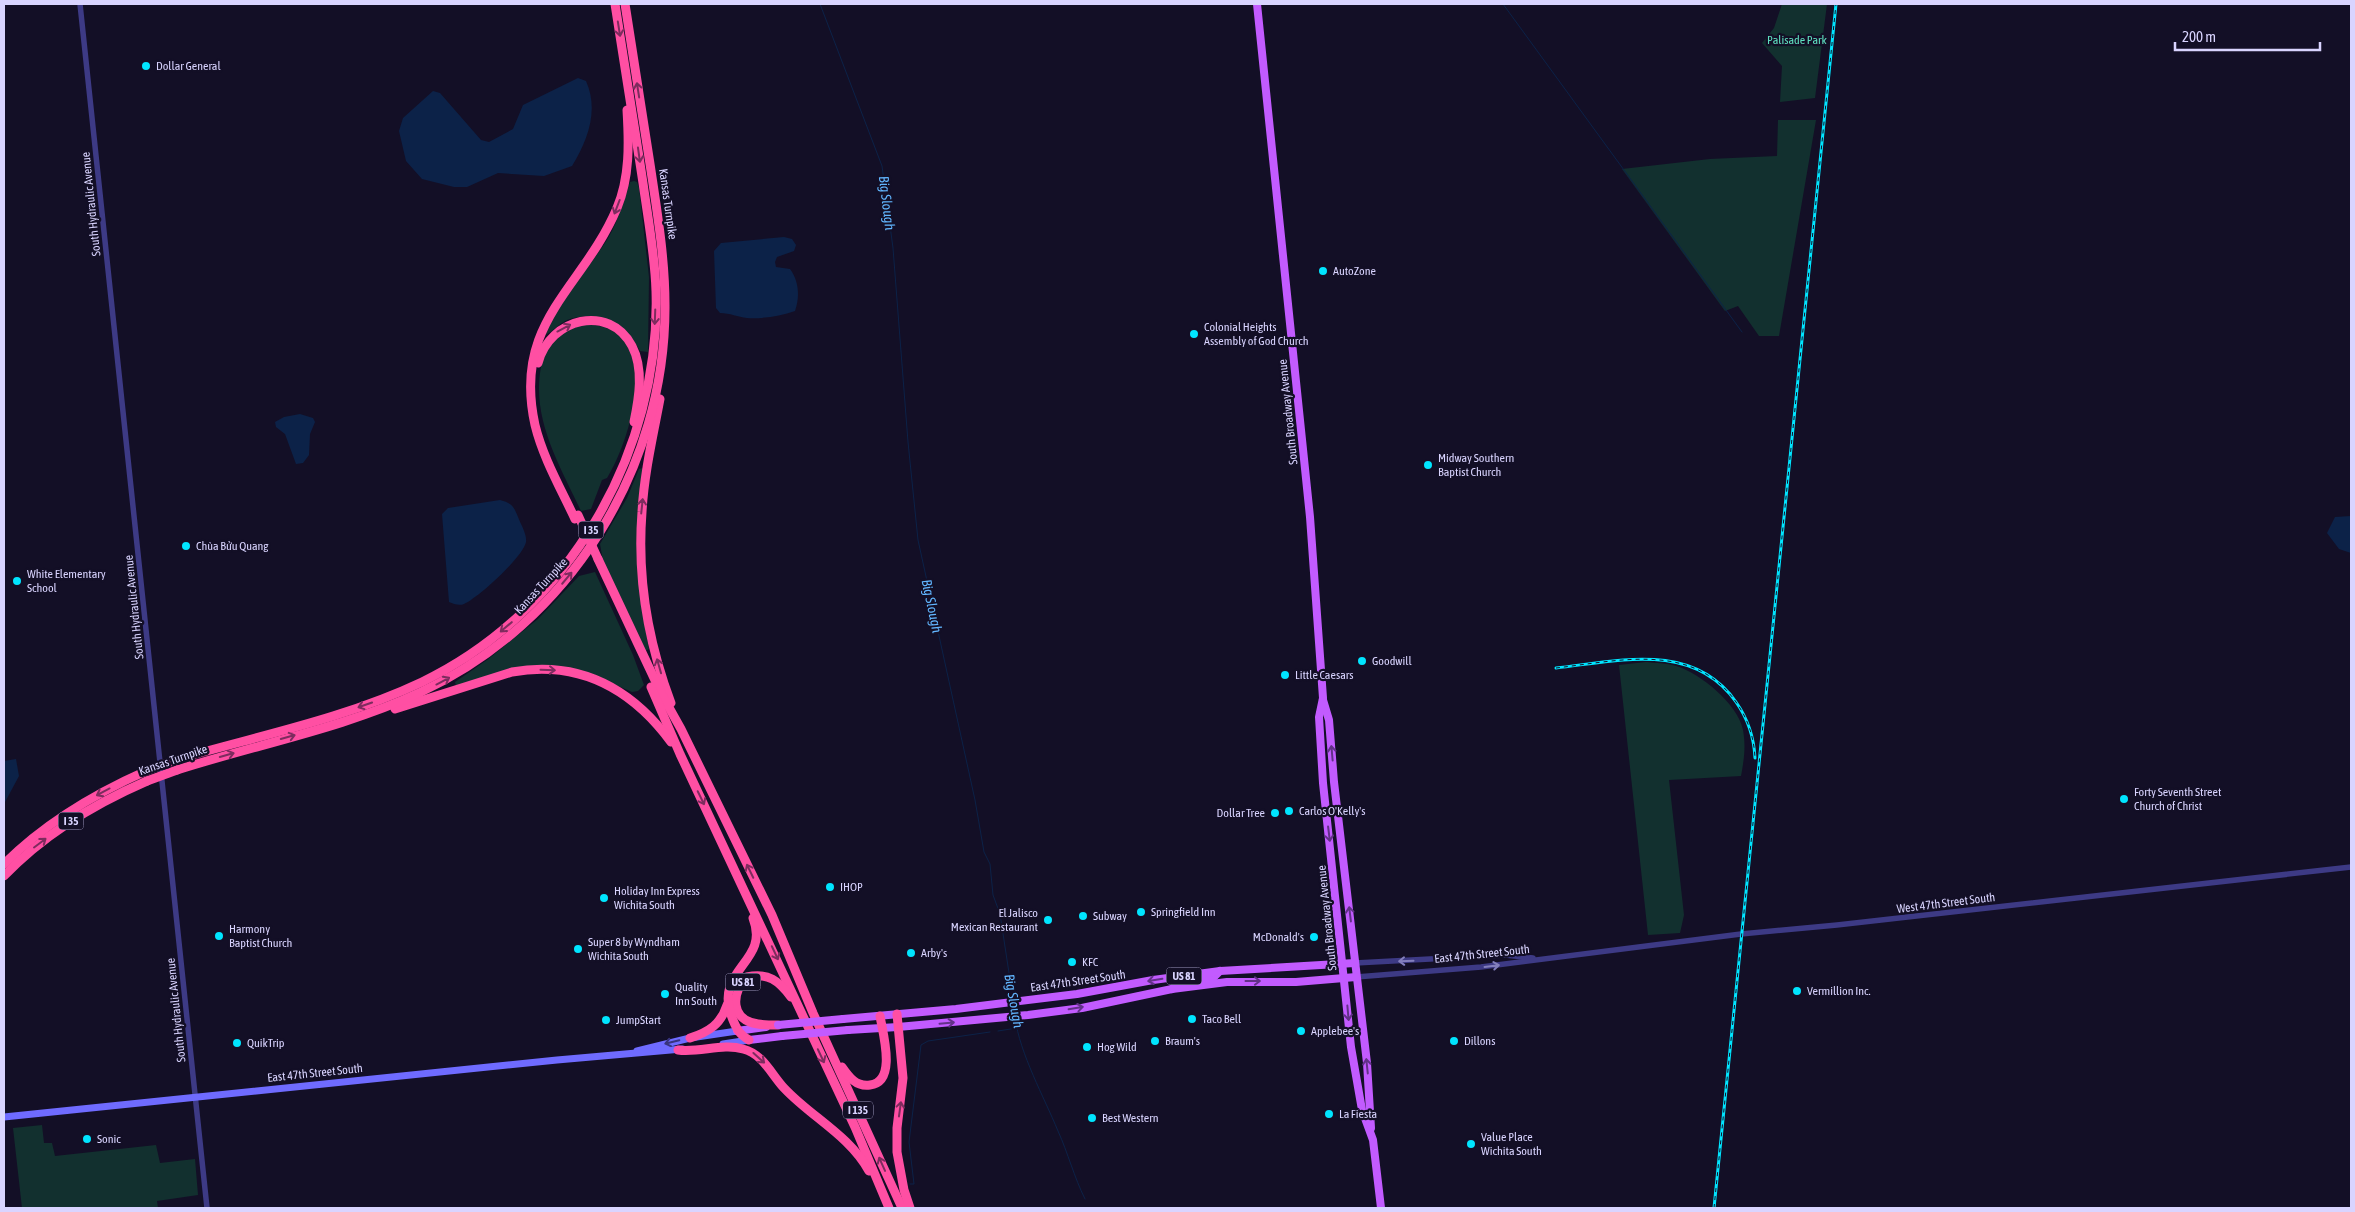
<svg xmlns="http://www.w3.org/2000/svg" width="2355" height="1212" font-family="'Asap Condensed',sans-serif">
<style>
.green{fill:#12302f}
.water{fill:#0c2248}
.lines{fill:none;stroke-linecap:round;stroke-linejoin:round}
.stream{stroke:#0c2248;stroke-width:1}
.tertiary{stroke:#3d3a85;stroke-width:5.5}
.secondary{stroke:#6f6bff;stroke-width:7}
.primary{stroke:#c25bff;stroke-width:8}
.motorway{stroke:#ff4fa3;stroke-width:9}
.rail-casing{stroke:#00e5ff;stroke-width:3}
.rail{stroke:#130f26;stroke-width:1;stroke-dasharray:4;stroke-linecap:butt}
.primary-bridge{stroke:#c25bff;stroke-width:8}
.motorway-bridge{stroke:#ff4fa3;stroke-width:9}
.oneway{stroke:#7d2c5e}
.oneway2{stroke:#623188}
.oneway3{stroke:#837fbc}
.oneway4{stroke:#38347d}
.poi-dot{fill:#00e5ff;stroke:#130f26;stroke-width:2}
.labels{text-anchor:middle;dominant-baseline:central;stroke-width:4.5;stroke-linejoin:round;paint-order:stroke}
.shield{fill:#130f26;stroke:#9e99be;stroke-width:1}
.shield-label{font-size:11px;font-weight:bold;fill:#d9d4ff}
.park-label{font-size:12px;fill:#5fe0c0;stroke:#130f26}
.poi-label{font-size:12px;fill:#d9d4ff;stroke:#130f26;text-anchor:start}
.street-label{font-size:12px;fill:#d9d4ff;stroke:#130f26}
.water-label{font-size:14px;font-style:italic;fill:#62b6ff;stroke:#130f26}
</style>
<rect width="100%" height="100%" fill="#130f26"/>
<g class="green">
<path d="M1782,4h45l-12,94 -35,4 2,-36 -20,-23 12,-15z"/>
<path d="M1778,120h38l-37,216h-20l-21,-30 -13,5 -103,-142 88,-10 67,-3z"/>
<path d="M634,181l3,1 2,6 10,89 -1,75 -8,-1c-14,-27 -42,-42 -73,-31 -8,4 -15,12 -22,15 14,-33 38,-60 58,-89 14,-20 20,-42 27,-64z"/>
<path d="M581,325c85,-5 52,111 26,153l-5,2 -11,29 -10,2c-21,-45 -50,-92 -40,-144 3,-13 10,-27 22,-35 5,-3 12,-4 18,-7z"/>
<path d="M643,468c-10,68 -6,114 6,181l-4,2 -42,-90 -3,-17 27,-46 12,-29z"/>
<path d="M595,572l38,83 11,30 -6,6 -6,1 -37,-16 -41,-9 -98,19 -1,-4 32,-22 51,-41 41,-43z"/>
<path d="M1646,662c9,1 21,1 30,4 24,7 62,38 67,64 3,16 1,30 -2,46l-72,4 15,135 -4,18 -32,2 -29,-270z"/>
<path d="M42,1125l2,18h8l3,13 101,-11 4,18 35,-4 3,36 -41,6 1,7h-136l-9,-80z"/>
</g>
<g class="water">
<path d="M578,78l8,3c13,29 2,59 -14,85l-28,10 -46,-3 -31,14h-13l-32,-8 -16,-18 -7,-30 4,-13 30,-27 7,2 41,47 8,2 24,-13 10,-24z"/>
<path d="M784,237l8,2 4,6 -2,6 -17,6 -2,5 1,5 14,2c9,12 10,28 5,42 -15,5 -32,8 -48,7 -9,-1 -17,-5 -27,-5l-4,-5 -2,-57 7,-8z"/>
<path d="M300,414l13,4 2,4 -5,12 -1,21 -6,8 -7,1 -11,-30 -9,-7 -1,-5 9,-5z"/>
<path d="M500,500c12,3 14,7 18,17 3,8 9,17 8,25 -3,15 -48,56 -62,62 -5,2 -10,0 -15,-2l-7,-88 6,-6z"/>
<path d="M2351,516v37l-12,-4 -12,-16 8,-16z"/>
<path d="M16,759l3,17 -15,28v-43z"/>
</g>
<g class="lines">
<g class="stream">
<path d="M820,4l62,162 11,82 15,194 10,98 57,260 9,52 6,12 3,31 7,19 13,85"/>
<path d="M1503,4l239,328"/>
<path d="M1015,1018c5,36 29,79 43,113 10,22 16,46 27,68"/>
<path d="M998,1031l19,-3"/>
<path d="M910,1184h4l-5,-42 12,-97 7,-4 62,-9"/>
</g>
<g class="tertiary">
<path d="M80,4l127,1204"/>
<path d="M1355,963l150,-8 28,3"/>
<path d="M1356,977l125,-10 260,-33 96,-9 514,-58"/>
</g>
<g class="secondary">
<path d="M723,1044l26,-4"/>
<path d="M637,1051l53,-13 47,-7"/>
<path d="M4,1117l553,-57 125,-11"/>
</g>
<g class="primary">
<path d="M1257,4l53,513 13,181 -4,19 4,66 28,264 11,63 11,30 8,68"/>
<path d="M1323,700l6,20 5,62 33,281 4,65"/>
<path d="M1172,989l9,-7 33,-5 6,-6"/>
<path d="M843,1019l113,-10 121,-15 76,-14 67,-9 135,-8"/>
<path d="M848,1030l50,-3 130,-12 54,-7 90,-19 55,-7h69l60,-5"/>
<path d="M737,1031l29,-4"/>
<path d="M749,1040l33,-4"/>
</g>
<g class="motorway">
<path d="M538,363c12,-45 71,-60 94,-17 12,23 7,52 2,76"/>
<path d="M660,399c-7,37 -16,75 -18,113 -5,65 6,130 29,191"/>
<path d="M575,519c-14,-30 -32,-61 -40,-94 -23,-104 48,-136 82,-217 13,-31 12,-65 10,-98"/>
<path d="M598,559l64,136 19,34 91,186 41,98 89,195"/>
<path d="M651,687l29,67 175,373 34,81"/>
<path d="M395,709l117,-37c68,-12 119,16 159,70"/>
<path d="M175,760c82,-24 169,-41 247,-78 146,-70 239,-230 234,-391 -1,-36 -8,-72 -13,-108 -9,-60 -19,-120 -28,-179"/>
<path d="M177,770c81,-26 167,-42 244,-78 148,-69 245,-224 244,-387 0,-47 -8,-94 -15,-141 -8,-53 -17,-107 -25,-160"/>
<path d="M4,864c41,-41 90,-70 142,-93"/>
<path d="M4,876c40,-42 90,-72 143,-95"/>
<path d="M897,1014l6,64 -6,50v24l7,38 6,18"/>
<path d="M778,1025c-7,0 -14,0 -20,-1 -28,-4 -27,-30 -11,-47 21,-5 32,4 44,20"/>
<path d="M690,1038c19,-6 31,-14 37,-33"/>
<path d="M749,1040c-9,-5 -12,-10 -16,-20 -22,-52 38,-56 20,-102"/>
<path d="M678,1050c21,3 45,-7 65,-1 20,5 28,25 41,39 27,29 65,47 85,83"/>
<path d="M842,1067c7,10 14,20 28,18 27,-3 13,-51 10,-69"/>
</g>
<defs>
<g id="rail">
<path d="M1556,668c62,-7 137,-27 180,34 12,17 18,35 19,56"/>
<path d="M1714,1208l122,-1204"/>
</g>
</defs>
<use href="#rail" class="rail-casing"/>
<use href="#rail" class="rail"/>
<g class="primary-bridge">
<path d="M778,1025l65,-6"/>
<path d="M782,1036l66,-6"/>
</g>
<g class="motorway-bridge">
<path d="M578,515l20,44"/>
<path d="M146,771l29,-11"/>
<path d="M147,781l30,-11"/>
</g>
</g>
<defs><path id="oneway-shaft" d="M-6 0H5M1.5-3L5.5 0L1.5 3" fill="none" stroke-width="1.6" stroke-linecap="round" stroke-linejoin="round" transform="scale(1.25)"/></defs>
<g class="oneway">
<use href="#oneway-shaft" transform="translate(619 29) rotate(81)"/>
<use href="#oneway-shaft" transform="translate(638 90) rotate(-99)"/>
<use href="#oneway-shaft" transform="translate(639 155) rotate(82)"/>
<use href="#oneway-shaft" transform="translate(617 207) rotate(111)"/>
<use href="#oneway-shaft" transform="translate(655 317) rotate(92)"/>
<use href="#oneway-shaft" transform="translate(564 328) rotate(-28)"/>
<use href="#oneway-shaft" transform="translate(642 506) rotate(-84)"/>
<use href="#oneway-shaft" transform="translate(567 578) rotate(-50)"/>
<use href="#oneway-shaft" transform="translate(506 627) rotate(140)"/>
<use href="#oneway-shaft" transform="translate(659 666) rotate(-106)"/>
<use href="#oneway-shaft" transform="translate(548 670) rotate(2)"/>
<use href="#oneway-shaft" transform="translate(443 681) rotate(-28)"/>
<use href="#oneway-shaft" transform="translate(365 705) rotate(161)"/>
<use href="#oneway-shaft" transform="translate(288 737) rotate(-16)"/>
<use href="#oneway-shaft" transform="translate(227 755) rotate(-16)"/>
<use href="#oneway-shaft" transform="translate(103 792) rotate(152)"/>
<use href="#oneway-shaft" transform="translate(701 798) rotate(64)"/>
<use href="#oneway-shaft" transform="translate(40 843) rotate(-37)"/>
<use href="#oneway-shaft" transform="translate(750 871) rotate(-116)"/>
<use href="#oneway-shaft" transform="translate(775 953) rotate(65)"/>
<use href="#oneway-shaft" transform="translate(821 1056) rotate(65)"/>
<use href="#oneway-shaft" transform="translate(759 1058) rotate(42)"/>
<use href="#oneway-shaft" transform="translate(900 1109) rotate(-82)"/>
<use href="#oneway-shaft" transform="translate(882 1164) rotate(-114)"/>
</g>
<g class="oneway2">
<use href="#oneway-shaft" transform="translate(1332 753) rotate(-95)"/>
<use href="#oneway-shaft" transform="translate(1329 834) rotate(83)"/>
<use href="#oneway-shaft" transform="translate(1350 914) rotate(-97)"/>
<use href="#oneway-shaft" transform="translate(1155 980) rotate(171)"/>
<use href="#oneway-shaft" transform="translate(1253 981)"/>
<use href="#oneway-shaft" transform="translate(1076 1008) rotate(-9)"/>
<use href="#oneway-shaft" transform="translate(1348 1013) rotate(85)"/>
<use href="#oneway-shaft" transform="translate(947 1023) rotate(-5)"/>
<use href="#oneway-shaft" transform="translate(1367 1066) rotate(-96)"/>
</g>
<g class="oneway3">
<use href="#oneway-shaft" transform="translate(1406 961) rotate(178)"/>
<use href="#oneway-shaft" transform="translate(1492 966) rotate(-7)"/>
</g>
<use class="oneway4" href="#oneway-shaft" transform="translate(672 1042) rotate(167)"/>
<g class="poi-dot">
<circle cx="146" cy="66" r="5"/>
<circle cx="1323" cy="271" r="5"/>
<circle cx="1194" cy="334" r="5"/>
<circle cx="1428" cy="465" r="5"/>
<circle cx="186" cy="546" r="5"/>
<circle cx="17" cy="581" r="5"/>
<circle cx="1362" cy="661" r="5"/>
<circle cx="1285" cy="675" r="5"/>
<circle cx="2124" cy="799" r="5"/>
<circle cx="1289" cy="811" r="5"/>
<circle cx="1275" cy="813" r="5"/>
<circle cx="830" cy="887" r="5"/>
<circle cx="604" cy="898" r="5"/>
<circle cx="1141" cy="912" r="5"/>
<circle cx="1083" cy="916" r="5"/>
<circle cx="1048" cy="920" r="5"/>
<circle cx="219" cy="936" r="5"/>
<circle cx="1314" cy="937" r="5"/>
<circle cx="578" cy="949" r="5"/>
<circle cx="911" cy="953" r="5"/>
<circle cx="1072" cy="962" r="5"/>
<circle cx="1797" cy="991" r="5"/>
<circle cx="665" cy="994" r="5"/>
<circle cx="1192" cy="1019" r="5"/>
<circle cx="606" cy="1020" r="5"/>
<circle cx="1301" cy="1031" r="5"/>
<circle cx="1155" cy="1041" r="5"/>
<circle cx="1454" cy="1041" r="5"/>
<circle cx="237" cy="1043" r="5"/>
<circle cx="1087" cy="1047" r="5"/>
<circle cx="1329" cy="1114" r="5"/>
<circle cx="1092" cy="1118" r="5"/>
<circle cx="87" cy="1139" r="5"/>
<circle cx="1471" cy="1144" r="5"/>
</g>
<g class="labels">
<g class="shield">
<rect x="578.5" y="521.5" width="25" height="17" rx="4"/>
<rect x="58.5" y="812.5" width="25" height="17" rx="4"/>
<rect x="1166.5" y="967.5" width="35" height="17" rx="4"/>
<rect x="725.5" y="973.5" width="35" height="17" rx="4"/>
<rect x="843" y="1101.5" width="30" height="17" rx="4"/>
</g>
<g class="shield-label">
<text x="591" y="530">I 35</text>
<text x="71" y="821">I 35</text>
<text x="1184" y="976">US 81</text>
<text x="743" y="982">US 81</text>
<text x="858" y="1110">I 135</text>
</g>
<g class="park-label">
<text x="1797" y="40">Palisade Park</text>
</g>
<g class="poi-label">
<text x="156" y="66">Dollar General</text>
<text x="1333" y="271">AutoZone</text>
<text x="1204" y="327">Colonial Heights<tspan x="1204" dy="14">Assembly of God Church</tspan></text>
<text x="1438" y="458">Midway Southern<tspan x="1438" dy="14">Baptist Church</tspan></text>
<text x="196" y="546">Chùa Bửu Quang</text>
<text x="27" y="574">White Elementary<tspan x="27" dy="14">School</tspan></text>
<text x="1372" y="661">Goodwill</text>
<text x="1295" y="675">Little Caesars</text>
<text x="2134" y="792">Forty Seventh Street<tspan x="2134" dy="14">Church of Christ</tspan></text>
<text x="1299" y="811">Carlos O'Kelly's</text>
<text x="1265" y="813" text-anchor="end">Dollar Tree</text>
<text x="840" y="887">IHOP</text>
<text x="614" y="891">Holiday Inn Express<tspan x="614" dy="14">Wichita South</tspan></text>
<text x="1151" y="912">Springfield Inn</text>
<text x="1038" y="913" text-anchor="end">El Jalisco<tspan x="1038" dy="14">Mexican Restaurant</tspan></text>
<text x="1093" y="916">Subway</text>
<text x="229" y="929">Harmony<tspan x="229" dy="14">Baptist Church</tspan></text>
<text x="1304" y="937" text-anchor="end">McDonald's</text>
<text x="588" y="942">Super 8 by Wyndham<tspan x="588" dy="14">Wichita South</tspan></text>
<text x="921" y="953">Arby's</text>
<text x="1082" y="962">KFC</text>
<text x="675" y="987">Quality<tspan x="675" dy="14">Inn South</tspan></text>
<text x="1807" y="991">Vermillion Inc.</text>
<text x="1202" y="1019">Taco Bell</text>
<text x="616" y="1020">JumpStart</text>
<text x="1311" y="1031">Applebee's</text>
<text x="1165" y="1041">Braum's</text>
<text x="1464" y="1041">Dillons</text>
<text x="247" y="1043">QuikTrip</text>
<text x="1097" y="1047">Hog Wild</text>
<text x="1339" y="1114">La Fiesta</text>
<text x="1102" y="1118">Best Western</text>
<text x="1481" y="1137">Value Place<tspan x="1481" dy="14">Wichita South</tspan></text>
<text x="97" y="1139">Sonic</text>
</g>
<g class="street-label">
<text transform="translate(91 204) rotate(-96)">South Hydraulic Avenue</text>
<text transform="translate(668 204) rotate(82)">Kansas Turnpike</text>
<text transform="translate(1288 412) rotate(-96)">South Broadway Avenue</text>
<text transform="translate(541 586) rotate(-47)">Kansas Turnpike</text>
<text transform="translate(134 607) rotate(-96)">South Hydraulic Avenue</text>
<text transform="translate(173 760) rotate(-19)">Kansas Turnpike</text>
<text transform="translate(1946 903) rotate(-7)">West 47th Street South</text>
<text transform="translate(1327 918) rotate(-96)">South Broadway Avenue</text>
<text transform="translate(1482 954) rotate(-6)">East 47th Street South</text>
<text transform="translate(1078 981) rotate(-8)">East 47th Street South</text>
<text transform="translate(176 1010) rotate(-96)">South Hydraulic Avenue</text>
<text transform="translate(315 1073) rotate(-6)">East 47th Street South</text>
</g>
<g class="water-label">
<text transform="translate(887 203) rotate(83)">Big Slough</text>
<text transform="translate(932 606) rotate(78)">Big Slough</text>
<text transform="translate(1014 1001) rotate(80)">Big Slough</text>
</g>
</g>
<rect width="2355" height="1212" fill="none" stroke="#d9d4ff" stroke-width="10"/>
<path d="M2175 42v8h145v-8" fill="none" stroke="#d9d4ff" stroke-width="2.5"/>
<text x="2182" y="42" font-size="15" fill="#d9d4ff" stroke="#130f26" stroke-width="4" paint-order="stroke">200 m</text>
</svg>
